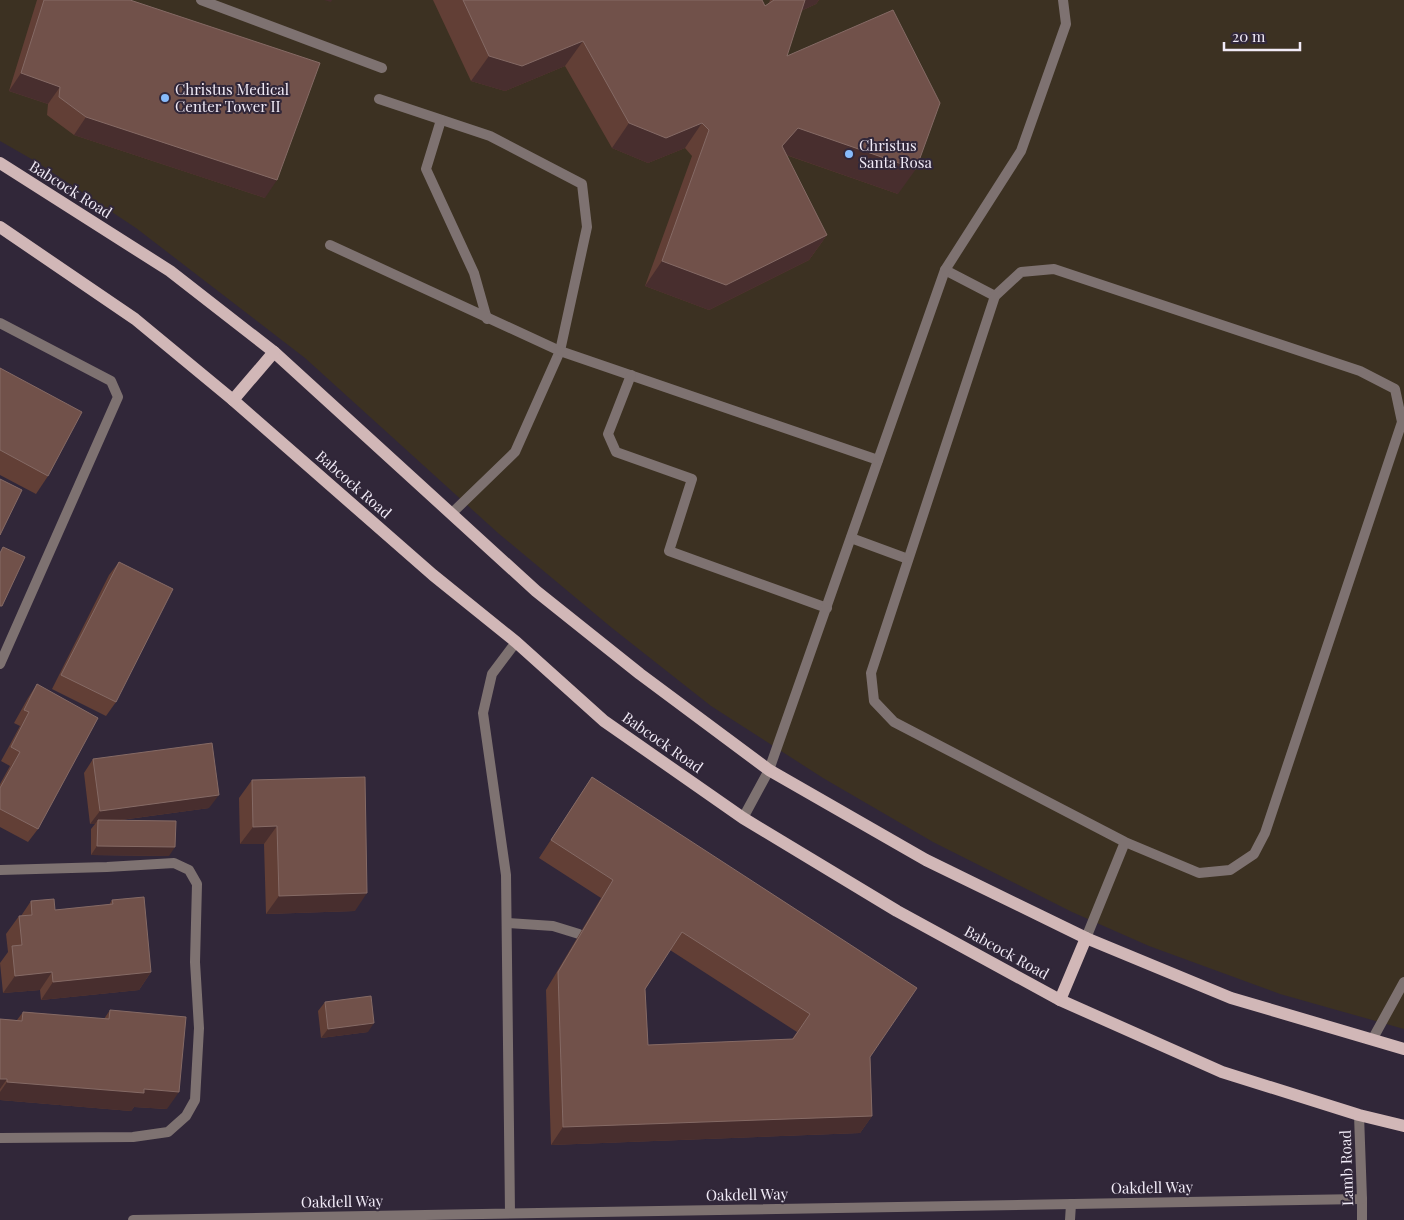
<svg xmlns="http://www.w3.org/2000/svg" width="1404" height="1220" font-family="'Playfair Display',serif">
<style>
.medical{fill:#3c3122}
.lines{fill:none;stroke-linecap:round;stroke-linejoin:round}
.service{stroke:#7e7271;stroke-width:10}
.minor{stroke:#7e7271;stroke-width:10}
.tertiary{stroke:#7e7271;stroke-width:10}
.primary{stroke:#d1b7b7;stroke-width:12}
.wall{fill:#623f36;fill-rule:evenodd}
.shaded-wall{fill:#482e2e}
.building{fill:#71514a;stroke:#856a65;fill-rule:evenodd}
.poi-dot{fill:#87bbfb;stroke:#312739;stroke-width:2}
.labels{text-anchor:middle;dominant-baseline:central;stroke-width:4;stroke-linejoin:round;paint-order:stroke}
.poi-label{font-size:15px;fill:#f1ebf7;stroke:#312739;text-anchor:start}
.street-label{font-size:15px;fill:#f1ebf7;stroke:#312739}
</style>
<rect width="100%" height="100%" fill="#312739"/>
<path class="medical" d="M0,0h1404v1029l-124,-35 -131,-48 -77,-34 -139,-70 -110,-64 -112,-72 -99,-78 -114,-95 -193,-175 -169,-130 -101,-67 -35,-20z"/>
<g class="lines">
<g class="service">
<path d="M201,0l181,68"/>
<path d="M379,99l111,37 92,48 5,43 -27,124 -45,101 -64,62"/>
<path d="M441,120l-15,49 48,104 13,46"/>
<path d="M330,245l230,106 318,109"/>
<path d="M945,270l50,26"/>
<path d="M0,323l111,58 7,16 -118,267"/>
<path d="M631,375l-23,59 8,18 76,27 -23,72 158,57"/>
<path d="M851,538l57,21"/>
<path d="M743,818l26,-48 176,-500 76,-119 45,-127 -3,-24"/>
<path d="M0,870l107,-3 67,-4 15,7 8,14 -2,78 4,66 -4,72 -9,16 -18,16 -35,5 -133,1"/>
<path d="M507,923l46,3 26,8"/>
<path d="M1086,938l39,-96 74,31 31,-3 24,-16 11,-21 137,-411 -7,-33 -35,-18 -306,-102 -33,3 -26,24 -124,377 3,28 20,21 231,120"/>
<path d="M1372,1040l32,-58"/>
<path d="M510,1213l-4,-338 -23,-162 9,-39 24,-32"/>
<path d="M1070,1220l1,-16"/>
</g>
<path class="minor" d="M1362,1199v21"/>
<path class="tertiary" d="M133,1220l1229,-21 -3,-84"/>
<g class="primary">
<path d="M0,163l170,108 104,81 262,239 104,83 129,96 157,90 160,78 145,60 173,51"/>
<path d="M0,227l135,92 98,81 200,175 83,67 88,79 139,97 154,93 163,89 162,72 137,43 45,11"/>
<path d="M233,400l41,-48"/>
<path d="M1060,1000l26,-62"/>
</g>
</g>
<g class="wall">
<path d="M37,0h93l135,198 -191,-63 -27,-20 1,-11 -39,-13z"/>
<path d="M433,0h329l3,6 4,-3 1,-3h49l-3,4 -15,7 -14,45 111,138 -112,-39 41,80 -18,25 -100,50 -64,-24 47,-130 -7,-8 -37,15 -36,-15 -47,-82 -60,25 -34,-10z"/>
<path d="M0,368l48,108 -12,18 -36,-19z"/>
<path d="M119,562l-3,140 -10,14 -54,-27 57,-114z"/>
<path d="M37,684l1,145 -10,13 -28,-15v-43l10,-18 -9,-5 19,-35 -6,-3 14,-25z"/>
<path d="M93,759l116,49 -88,12 48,36 -78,-1v-26l4,-5h-5l-6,-51z"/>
<path d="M592,777l278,280 2,59 -12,17 -309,12 -5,-155 55,-92 -62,-40zM670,950l127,82 -5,7 -144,6 -3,-56z"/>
<path d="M252,780l103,131 -89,3 -2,-70h-24l-1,-46z"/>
<path d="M112,900l39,72 -12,18 -98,10 -1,-10 -37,3 -3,-30 8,-11 -2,-18 13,-18h2l10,-15 24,9 54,-5z"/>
<path d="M325,1002l43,30 -47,6 -3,-27z"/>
<path d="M110,1010l57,99 -33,-2 -3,4 -131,-11v-81l17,1 6,-8 81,7z"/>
</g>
<g class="shaded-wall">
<path d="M324,0h8l-1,2z"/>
<path d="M801,0h18l-3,4 -26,12z"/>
<path d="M583,41l-18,25 -60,25 -34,-10 18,-25z"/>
<path d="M21,73l39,14 -12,17 -39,-13z"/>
<path d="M86,117l191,63 -12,18 -191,-63z"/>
<path d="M629,123h73l-17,25 -37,15 -36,-15z"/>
<path d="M798,128l118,41 -18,25 -117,-41 1,-7z"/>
<path d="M827,235l-18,25 -100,50 -64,-24 17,-25z"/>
<path d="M219,795l-10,13 -111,15v-3l-3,4h-5l10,-13z"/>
<path d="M277,826l-13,18h-24l13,-17z"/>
<path d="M97,846l78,1 -6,9 -78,-1z"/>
<path d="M367,893l-12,18 -89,3 13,-18z"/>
<path d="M52,972l-12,18 -37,3 12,-17z"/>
<path d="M151,972l-12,18 -98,10 12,-18z"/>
<path d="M374,1023l-6,9 -47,6 7,-9z"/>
<path d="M0,1079h7l-7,10z"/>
<path d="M7,1082l137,7 35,3 -12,17 -33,-2 -3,4 -131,-11v-8z"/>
<path d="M872,1116l-12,17 -309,12 12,-18z"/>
</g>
<g class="building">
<path d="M44,0h86l190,63 -43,117 -191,-63 -27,-20 1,-10 -39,-14z"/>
<path d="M463,0h299l3,6 9,-6h31l-18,56 106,-46 47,93 -24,66 -118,-41 -16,18 45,89 -101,50 -64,-24 47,-131 -7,-7 -36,15 -37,-15 -46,-82 -61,25 -33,-10z"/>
<path d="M0,368l82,44 -34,64 -48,-26z"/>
<path d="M0,479l22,11 -22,45z"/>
<path d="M3,547l22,10 -23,49h-2v-53z"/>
<path d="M119,562l54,27 -57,113 -55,-27z"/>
<path d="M37,684l61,34 -60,111 -38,-20v-21l20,-36 -9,-5 18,-35 -5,-2z"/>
<path d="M212,743l7,52 -119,16 -7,-52z"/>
<path d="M365,777l2,116 -88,3 -2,-70 -24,1 -1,-47z"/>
<path d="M592,777l325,211 -47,69 2,59 -309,11 -5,-155 55,-92 -62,-40zM682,932l128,82 -17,25 -145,6 -3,-56z"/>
<path d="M98,820l78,1 -1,26 -78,-1z"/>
<path d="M144,897l7,75 -98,10 -1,-10 -37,4 -3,-30 10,-1 -3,-29 13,-1 -1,-14 23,-2 1,11 58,-6 -1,-4z"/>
<path d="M371,996l3,27 -46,6 -3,-27z"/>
<path d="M110,1010l76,7 -7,75 -35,-3v4l-137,-11v-3h-7v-60l22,2 1,-9 86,7z"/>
</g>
<g class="poi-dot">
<circle cx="165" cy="98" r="5"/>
<circle cx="849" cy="154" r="5"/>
</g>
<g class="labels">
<g class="poi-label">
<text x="175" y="89">Christus Medical<tspan x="175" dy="17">Center Tower II</tspan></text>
<text x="859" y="145">Christus<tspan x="859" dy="17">Santa Rosa</tspan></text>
</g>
<g class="street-label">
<text transform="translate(71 189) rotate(32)">Babcock Road</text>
<text transform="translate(354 484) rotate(41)">Babcock Road</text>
<text transform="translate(663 742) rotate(35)">Babcock Road</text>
<text transform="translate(1007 952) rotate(29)">Babcock Road</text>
<text transform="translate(1346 1168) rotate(-92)">Lamb Road</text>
<text transform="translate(1152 1187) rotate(-1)">Oakdell Way</text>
<text transform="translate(747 1194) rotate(-1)">Oakdell Way</text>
<text transform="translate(342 1201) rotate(-1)">Oakdell Way</text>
</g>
</g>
<path d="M1224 42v8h76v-8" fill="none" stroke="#f1ebf7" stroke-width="2.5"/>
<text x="1232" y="42" font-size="15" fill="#f1ebf7" stroke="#312739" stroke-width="4" paint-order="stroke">20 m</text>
</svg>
